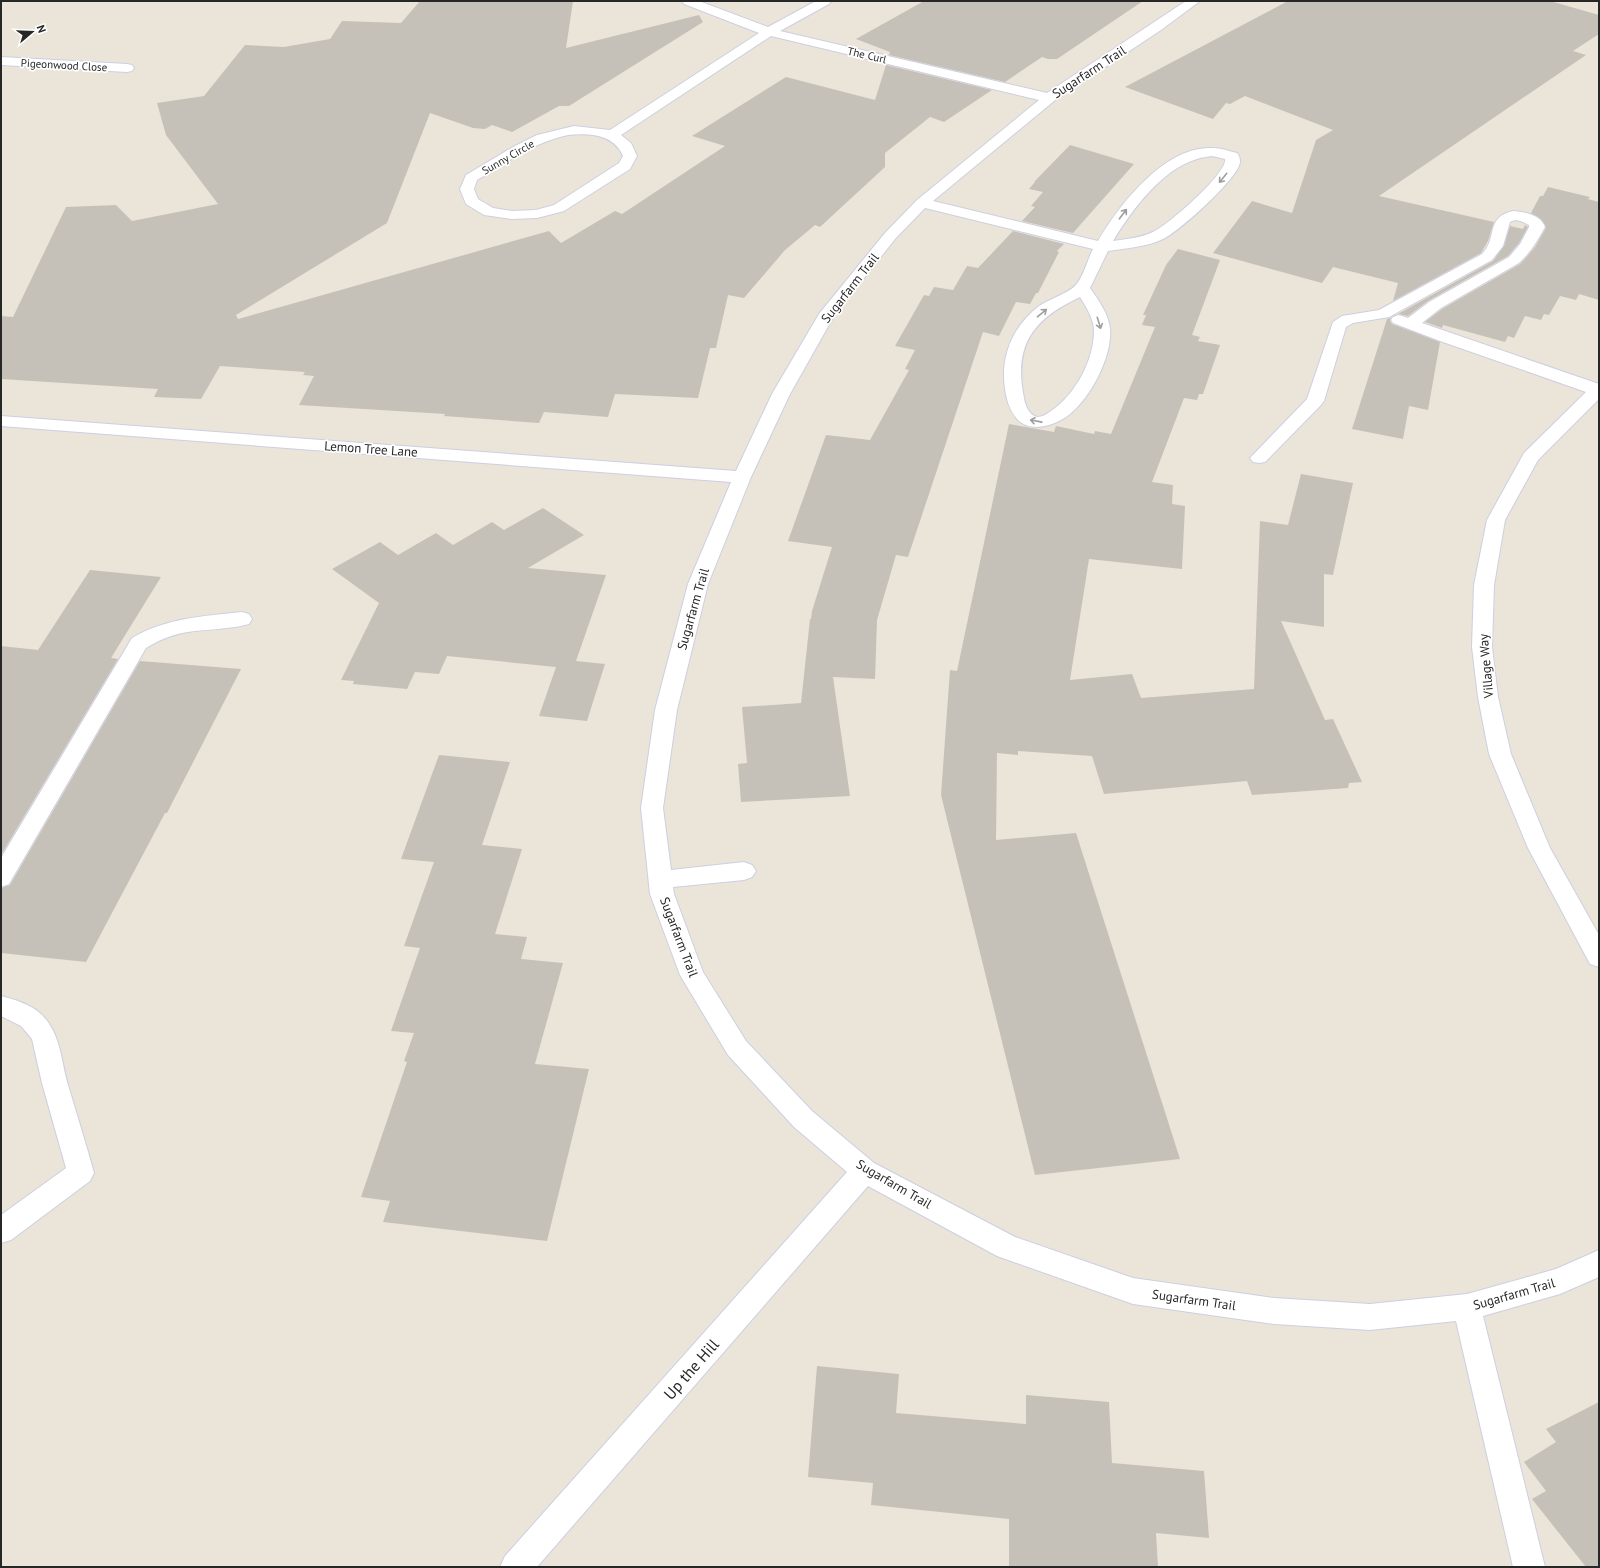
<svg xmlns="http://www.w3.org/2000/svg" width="1600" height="1568" font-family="'PT Sans',sans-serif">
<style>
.building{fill:#c6c1b8}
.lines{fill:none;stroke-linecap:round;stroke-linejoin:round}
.minor-casing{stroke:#cdcfe2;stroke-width:2}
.minor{fill:#fff;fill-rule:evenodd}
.oneway{stroke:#9e9e9e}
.labels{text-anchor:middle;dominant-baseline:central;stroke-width:3.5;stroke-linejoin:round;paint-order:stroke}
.far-street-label{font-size:11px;fill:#272727;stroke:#fff}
.street-label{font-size:13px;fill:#272727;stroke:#fff}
.near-street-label{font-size:16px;fill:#272727;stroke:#fff}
</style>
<rect width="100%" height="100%" fill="#ebe4d8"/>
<g class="building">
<path d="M420,1h153l-7,47 133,-33 4,7 -134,84h-10l-47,26 -20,-7 -7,4 -12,-1 -43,-15 -43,110 -151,92 2,4 311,-88 12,12 54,-32 7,3 103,-68 -33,-10 94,-59 89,23 11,-35 106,25 -48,32 -14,-5 -45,36v14l-65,60 -5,-2 -30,25 -41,48 -16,-3 -12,53h-6l-12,50 -83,-4 -7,23 -64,-5 -5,11 -95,-7 1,-2 -146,-9 15,-29 -11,-1 2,-3 -85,-6 -19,33 -47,-2 4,-8 -157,-10v-63l12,1 53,-110 50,-2 16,16 86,-17 -52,-69 -9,-32 47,-7 41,-51 39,2 46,-8 12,-18 59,2z"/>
<path d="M924,1h219l-86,58h-9l-6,-2 -37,25 -116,-27 1,-3 -34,-13z"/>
<path d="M1288,1h262l49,14v19l-26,17 13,4 -207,141 115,26 -6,19 -7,12 -88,48 5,-18 -65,-16 -11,16 -109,-30 39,-52 40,12 24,-73 17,-10 -88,-34 -15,8 -4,-1 -13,16 -88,-32z"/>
<path d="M1070,145l64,19 -61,69 -51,-12 13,-14 -4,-1 12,-14 -14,-3 6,-7h-1z"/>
<path d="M1548,187l42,10 -2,2 11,3v98l-20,-6 -3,6 -16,-4 -11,19 -5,-1 -3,6 -16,-4 -11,22 -6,-2 -3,6 -62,-17 -1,3 -17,-6 17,-13 78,-45 4,-4 11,-13 11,-19 -5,-9 -10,-6 9,-17h3z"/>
<path d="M1525,225l3,2 -9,16 -11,13 -80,45 -20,15 -10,-2 95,-53 11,-15 6,-20 13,3z"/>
<path d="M1013,231l51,13 -7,7 2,1 -21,41h-2l-6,11 -14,-2 -17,34 -16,-4 -75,225 -12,-2 -19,65 -2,59 -42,-2 17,119 -109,6 -3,-38 9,-1 -5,-56 59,-4 9,-84h1l1,-8 20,-64 -44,-6 38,-106 44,5 39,-70 -4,-1 10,-19 -20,-4 29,-51 5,1 5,-9 19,3 14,-24 11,2z"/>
<path d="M1178,249l42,11 -28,75 8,2 -2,4 22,4 -17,49h-4l-2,6 -13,-2 -32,84 21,3 -1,19 13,2 -3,63 -93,-10 -19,121 62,-6 9,24 113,-9 6,-168 28,4 13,-51 52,9 -20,92 -9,-1v53l-43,-6 44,99 8,-1 29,63 -13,1 -1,5 -96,7 -5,-14 -143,13 -12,-38 -74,-5v4l-21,-2 -1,87 80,-7 104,326 -145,16 -94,-380 9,-125 7,1 52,-247 45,8 2,-6 38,8 1,-3 16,3 44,-107 -13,-2 4,-10h-3l23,-50z"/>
<path d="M1391,318l-1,3 2,3 48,18 -12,68 -19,-4 -6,33 -51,-10 35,-110z"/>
<path d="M543,508l41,27 -56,33 78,7 -30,86 29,3 -18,57 -48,-5 17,-49 -109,-11 -8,18 -24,-2 -8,17 -54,-5 1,-3 -13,-1 38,-77 -47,-34 48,-27 18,13 38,-22 17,12 39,-23 12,8z"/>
<path d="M90,570l71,7 -50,81 7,1 -117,196v-209l37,4z"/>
<path d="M140,661l101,8 -74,144h-2l-79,149 -85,-9v-65l9,-3z"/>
<path d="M439,755l71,7 -28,83 40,4 -27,85 32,3 -6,22 42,4 -28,101 54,5 -42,172 -164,-19 7,-21 -29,-4 46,-135 -3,-1 10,-28 -23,-2 29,-83 -16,-2 30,-84 -33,-3z"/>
<path d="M817,1366l82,8 -3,39 130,11v-29l83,7 3,61 92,8 5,67 -53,-5 2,34h-149v-48l-138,-14 2,-22 -65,-6z"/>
<path d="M1599,1402v165h-13l-54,-68 14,-8 -22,-29 32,-20 -10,-13z"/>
</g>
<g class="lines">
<defs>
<g id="minor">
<path d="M682,1h17l69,26 48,-26h15l-2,3 -49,27 267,62 139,-92h14l-39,29 -107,71 -121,100 165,40c21,-36 67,-96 115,-93 8,0 16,3 24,5 2,2 3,5 3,9 -1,16 -60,68 -75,76 -17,9 -38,10 -57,13l-18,37c8,12 19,26 20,41 3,29 -25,82 -53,93 -13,6 -30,8 -40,-3 -8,-10 -10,-18 -12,-30 -5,-33 8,-63 34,-83 10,-7 30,-13 37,-21 8,-10 11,-24 17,-36l-168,-41 -30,31 -61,77 -44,78 -39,83 -43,107 -31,126 -14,98 8,62 73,-8 8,3 4,6 -4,6 -8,3 -71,7 1,7 29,78 43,69 66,70 62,52 141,74 118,41 141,20 96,6 97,-10 89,-25 43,-19v27l-39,17 -77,22 62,251h-32l-57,-246 -86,9 -96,-6 -141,-20 -136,-48 -129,-70 -331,381h-37l5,-11 342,-384 -53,-45 -66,-72 -48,-80 -30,-81 -9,-86 14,-98 33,-126 43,-102 -730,-56v-10l735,55 36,-77 47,-80 66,-81 32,-33 122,-100 -268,-64 -150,99 10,8 6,13 -7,13 -66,42 -27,7 -25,1 -28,-4 -18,-11 -6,-15 6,-14 47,-28 24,-12 37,-9 36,4 149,-97 -75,-29zM568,135c21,-2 46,-1 55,21l-4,7 -65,42 -18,5 -24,1 -19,-3 -15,-9 -4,-10 3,-9c29,-17 57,-38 91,-45zM1212,156l13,3c3,14 -58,67 -72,73 -13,6 -26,7 -40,9 18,-30 49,-72 84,-82 5,-2 10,-2 15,-3zM1080,297c6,10 14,22 14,34 0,29 -19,64 -43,80 -4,3 -9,6 -14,6 -8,-2 -12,-12 -13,-19 -11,-53 9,-79 56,-101z"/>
<path d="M1,57l126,7 5,1 2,3 -2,3 -5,1 -126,-7z"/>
<path d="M1513,211c12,1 28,4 32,16 -7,13 -15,26 -26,36l-78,45 -19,15 177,61v15l-61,61 -33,60 -11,65 -2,62 6,50 13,57 39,94 49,87v32l-9,-3 -62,-116 -39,-94 -11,-57 -6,-50 2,-62 13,-65 37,-67 62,-61 -146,-51 -47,-18 -2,-3 2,-3 6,-2 9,3 21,-16 80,-45 11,-13 9,-17v-2c-6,-3 -12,-7 -19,-3l-7,24 -11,14 -103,57 -36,6 -7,4 -22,74 -3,4 -56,57 -6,1 -6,-1 -3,-4 57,-59 26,-77 9,-6 37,-6 103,-56c16,-16 3,-37 31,-43z"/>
<path d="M242,612l7,2 3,5 -3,5c-38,10 -65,0 -103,24l-137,236 -8,3v-29l131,-220c34,-20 72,-22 110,-26z"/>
<path d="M1,996c14,4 30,8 41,19 19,19 19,46 26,70 9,30 18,59 26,88l-4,8 -79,59 -10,3v-28l65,-47 -24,-85 -10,-44 -11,-13 -20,-10z"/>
</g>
</defs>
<use href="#minor" class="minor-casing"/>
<use href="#minor" class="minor"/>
</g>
<defs><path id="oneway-shaft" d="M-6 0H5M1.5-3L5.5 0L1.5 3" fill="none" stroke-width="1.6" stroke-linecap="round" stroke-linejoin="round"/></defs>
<g class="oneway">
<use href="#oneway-shaft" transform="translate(1223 178) rotate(129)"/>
<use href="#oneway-shaft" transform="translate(1123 214) rotate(-53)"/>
<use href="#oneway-shaft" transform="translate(1042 313) rotate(-39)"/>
<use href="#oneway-shaft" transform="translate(1099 323) rotate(73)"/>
<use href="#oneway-shaft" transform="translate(1036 421) rotate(-169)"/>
</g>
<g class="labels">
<g class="far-street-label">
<text transform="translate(867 55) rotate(13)">The Curl</text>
<text transform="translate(64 65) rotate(3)">Pigeonwood Close</text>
<text transform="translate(508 157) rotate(-30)">Sunny Circle</text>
</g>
<g class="street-label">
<text transform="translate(1089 72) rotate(-33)">Sugarfarm Trail</text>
<text transform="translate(850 288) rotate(-52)">Sugarfarm Trail</text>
<text transform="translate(371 449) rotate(4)">Lemon Tree Lane</text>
<text transform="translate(693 609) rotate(-74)">Sugarfarm Trail</text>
<text transform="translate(1486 666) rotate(-95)">Village Way</text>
<text transform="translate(679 937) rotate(69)">Sugarfarm Trail</text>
<text transform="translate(894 1184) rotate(30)">Sugarfarm Trail</text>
<text transform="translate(1514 1294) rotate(-16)">Sugarfarm Trail</text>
<text transform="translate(1194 1300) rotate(8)">Sugarfarm Trail</text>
</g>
<g class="near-street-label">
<text transform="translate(691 1369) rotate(-49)">Up the Hill</text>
</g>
</g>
<rect width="1600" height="1568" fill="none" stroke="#272727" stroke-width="4"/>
<g transform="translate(32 32) rotate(71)" stroke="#ffffff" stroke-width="3" paint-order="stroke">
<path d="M0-3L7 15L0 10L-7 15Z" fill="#272727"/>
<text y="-6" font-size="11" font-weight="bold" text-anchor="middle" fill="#272727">N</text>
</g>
</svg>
